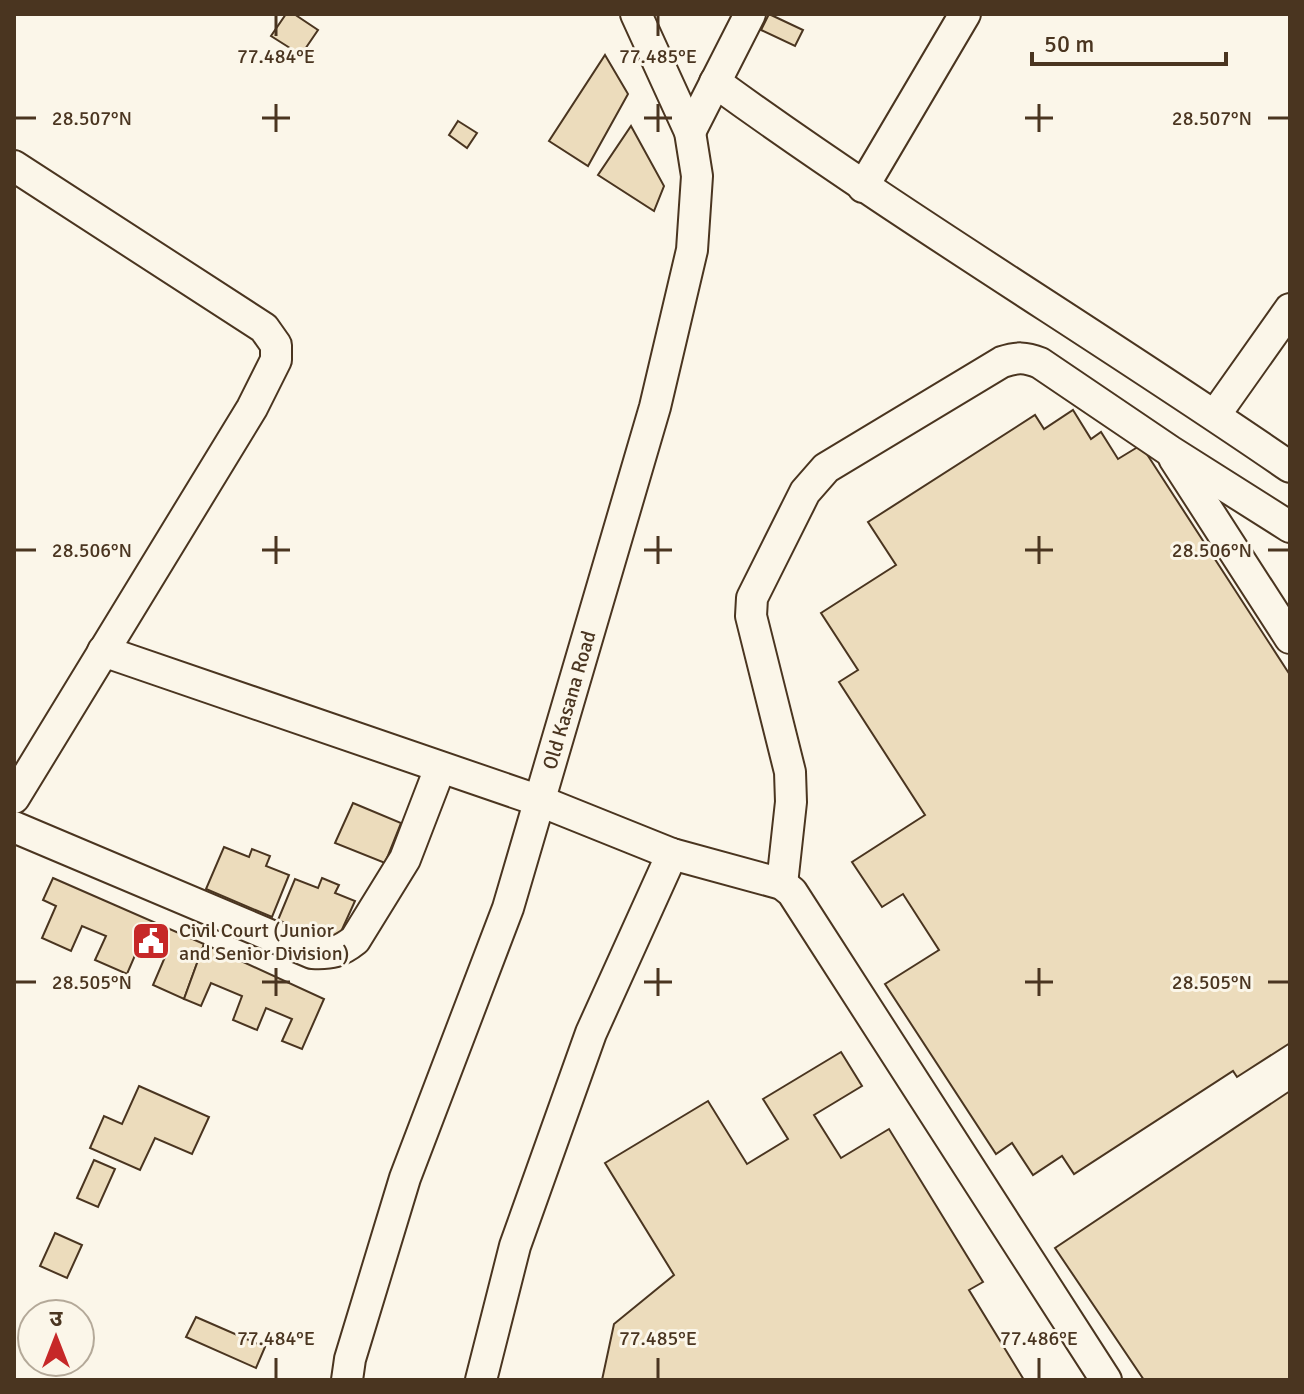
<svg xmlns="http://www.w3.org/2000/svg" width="1304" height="1394" font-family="Signika,'Noto Sans Devanagari',sans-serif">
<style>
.building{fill:#ecdcbc;stroke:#4a3520;stroke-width:2}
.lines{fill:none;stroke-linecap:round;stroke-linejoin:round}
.minor-casing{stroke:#4a3520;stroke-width:34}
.minor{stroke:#fbf6e9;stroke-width:30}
.ticks{fill:none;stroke:#4a3520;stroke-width:3}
.labels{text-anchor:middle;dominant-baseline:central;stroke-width:6;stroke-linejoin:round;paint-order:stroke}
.street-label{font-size:20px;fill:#4a3520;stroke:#fbf6e9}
.poi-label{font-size:20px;fill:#4a3520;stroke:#fbf6e9;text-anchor:start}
.ticks-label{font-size:20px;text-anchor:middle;fill:#4a3520;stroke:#fbf6e9;stroke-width:6;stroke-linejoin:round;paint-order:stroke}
</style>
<rect width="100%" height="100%" fill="#fbf6e9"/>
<g class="building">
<path d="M286,14h8l24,16 -17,25 -30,-19z"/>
<path d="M769,14l34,16 -8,16 -34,-16z"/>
<path d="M605,55l23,39 -40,72 -39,-25z"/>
<path d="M458,121l19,12 -10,15 -18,-13z"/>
<path d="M631,126l33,60 -10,25 -56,-36z"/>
<path d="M1073,410l18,29 10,-7 17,27 23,-14 149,230v368l-53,34 -4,-6 -159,103 -12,-18 -29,19 -21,-32 -16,11 -111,-170 54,-34 -36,-56 -21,13 -30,-45 73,-47 -86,-133 19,-12 -37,-57 75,-48 -28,-43 167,-107 9,14z"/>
<path d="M353,803l48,20 -16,40 -50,-20z"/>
<path d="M224,847l25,10 3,-8 18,7 -4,10 23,9 -17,42 -66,-28z"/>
<path d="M53,878l151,66 -20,55 -31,-14 12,-28 -26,-11 -12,28 -32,-14 11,-24 -24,-10 -11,25 -29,-13 14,-32 -13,-6z"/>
<path d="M322,878l17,7 -4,8 20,8 -20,44 -57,-25 17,-41 23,9z"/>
<path d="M204,944l120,55 -22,50 -20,-8 10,-22 -26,-11 -9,22 -24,-10 9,-24 -31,-13 -10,23 -17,-7z"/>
<path d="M841,1052l21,34 -48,29 27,43 48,-29 94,153 -14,8 55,90h-422l12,-56 60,-49 -69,-112 103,-62 39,63 41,-25 -25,-40z"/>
<path d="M139,1086l70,31 -17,37 -37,-16 -15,32 -50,-22 14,-32 18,8z"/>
<path d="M1290,1091v289h-146l-89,-132z"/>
<path d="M94,1160l21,9 -17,38 -21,-9z"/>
<path d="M55,1233l27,12 -15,33 -27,-12z"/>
<path d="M196,1317l69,30 -9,21 -70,-31z"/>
</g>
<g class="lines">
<defs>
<g id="minor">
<path d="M715,82c187,136 385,254 575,385"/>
<path d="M690,132l60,-118"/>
<path d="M14,166l250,162 12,17v15l-24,48 -238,390"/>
<path d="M863,187l102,-173"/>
<path d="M1215,415l75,-106"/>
<path d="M1174,458l116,180"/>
<path d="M103,651l437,150 132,53 110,30 10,8 314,488"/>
<path d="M14,827l298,126c19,1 28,-1 43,-13l50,-81 35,-91"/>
<path d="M782,884l9,-82 -1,-30 -39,-156 1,-18 53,-106 21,-24 176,-106c15,-5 23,-5 38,1l130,88 120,76"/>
<path id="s1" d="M347,1380l3,-21 55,-181 103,-270 147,-501 37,-157 5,-74 -7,-44 -54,-118"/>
<path d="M481,1380l34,-134 76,-213 81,-179"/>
</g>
</defs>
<use href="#minor" class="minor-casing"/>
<use href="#minor" class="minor"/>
</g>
<path class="ticks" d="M276,16v20M658,16v20M276,104v28M658,104v28M1039,104v28M16,118h20M262,118h28M644,118h28M1025,118h28M1268,118h20M276,536v28M658,536v28M1039,536v28M16,550h20M262,550h28M644,550h28M1025,550h28M1268,550h20M276,968v28M658,968v28M1039,968v28M16,982h20M262,982h28M644,982h28M1025,982h28M1268,982h20M276,1358v20M658,1358v20M1039,1358v20"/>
<defs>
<symbol id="civic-square" viewBox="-11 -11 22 22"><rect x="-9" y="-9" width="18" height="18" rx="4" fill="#c62828" stroke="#fbf6e9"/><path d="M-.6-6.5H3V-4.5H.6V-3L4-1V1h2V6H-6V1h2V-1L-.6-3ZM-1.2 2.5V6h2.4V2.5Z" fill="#fff"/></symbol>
</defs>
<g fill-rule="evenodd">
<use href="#civic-square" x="129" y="919" width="44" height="44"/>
</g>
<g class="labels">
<g class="street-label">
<text stroke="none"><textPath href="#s1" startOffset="716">Old Kasana Road</textPath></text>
</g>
<g class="poi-label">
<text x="179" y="930">Civil Court (Junior<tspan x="179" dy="23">and Senior Division)</tspan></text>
</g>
</g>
<g class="ticks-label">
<text x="276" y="63">77.484°E</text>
<text x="658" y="63">77.485°E</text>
<text x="92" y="125">28.507°N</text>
<text x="1212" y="125">28.507°N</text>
<text x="92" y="557">28.506°N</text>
<text x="1212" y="557">28.506°N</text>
<text x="92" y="989">28.505°N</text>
<text x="1212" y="989">28.505°N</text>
<text x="276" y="1345">77.484°E</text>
<text x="658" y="1345">77.485°E</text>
<text x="1039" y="1345">77.486°E</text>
</g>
<rect width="1304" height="1394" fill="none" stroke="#4a3520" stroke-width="32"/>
<g transform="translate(56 1338)"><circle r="38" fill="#fbf6e9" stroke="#b4a999" stroke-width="2"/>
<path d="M0-6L14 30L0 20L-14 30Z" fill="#c62828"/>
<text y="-12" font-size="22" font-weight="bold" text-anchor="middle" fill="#4a3520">उ</text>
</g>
<path d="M1032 52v12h194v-12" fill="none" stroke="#4a3520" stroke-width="4"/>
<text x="1044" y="52" font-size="24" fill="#4a3520" stroke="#fbf6e9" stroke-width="6" paint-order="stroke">50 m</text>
</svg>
